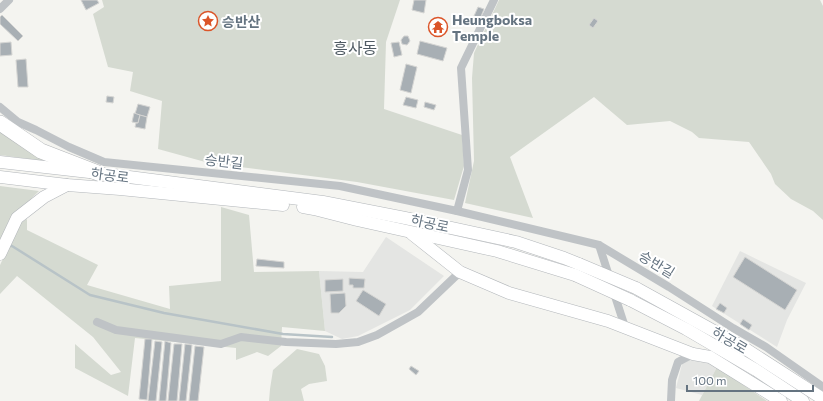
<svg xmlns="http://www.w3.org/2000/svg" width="823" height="401" font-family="Commissioner,'Noto Sans KR',sans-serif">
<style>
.built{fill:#e4e5e3}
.green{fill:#d5dad1}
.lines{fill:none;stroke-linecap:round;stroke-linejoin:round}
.stream{stroke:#b8c3c7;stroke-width:2.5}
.building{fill:#a8afb4;stroke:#d5d5d3}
.secondary-casing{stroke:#b2b6ba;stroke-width:13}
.highway-casing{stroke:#b2b5b8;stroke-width:16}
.street{stroke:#bfc3c6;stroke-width:8}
.secondary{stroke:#fff;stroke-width:12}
.highway{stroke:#fff;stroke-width:15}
.secondary-bridge-casing{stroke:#b2b6ba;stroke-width:13;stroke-linecap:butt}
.secondary-bridge{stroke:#fff;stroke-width:12}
.labels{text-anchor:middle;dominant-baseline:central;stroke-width:4;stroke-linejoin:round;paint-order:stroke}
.poi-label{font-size:14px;font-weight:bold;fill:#647380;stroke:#fff;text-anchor:start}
.street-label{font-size:14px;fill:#647380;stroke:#fff}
.quarter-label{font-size:16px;fill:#515c65;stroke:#fff}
</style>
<rect width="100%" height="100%" fill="#f4f4f0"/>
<g class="built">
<path d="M386,237l58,39 -34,34 -52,26 -16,3 -17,-8 -6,-60 44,1z"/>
<path d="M740,251l66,32 -19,37 -10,27 -65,-41z"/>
<path d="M693,358l14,2 10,7 -15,28 -26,-7 6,-24z"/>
</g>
<g class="green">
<path d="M102,0h298l-14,42 -2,67 78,26 2,31 -10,34 -97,-18 -148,-19 -51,-14 4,-48 -32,-10 3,-19 -25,-5 -15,-53 11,-7z"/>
<path d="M499,0h321l3,6v214l-10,-9 -22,-12 -16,-15 -4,-10 -22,-32 -50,-4 -7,-6 -22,-11 -43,4 -33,-28 -84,60 23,61 -68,-15 9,-42 -2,-83 2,-25z"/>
<path d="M0,130l58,33 -58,-8z"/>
<path d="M0,186l39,5 -30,30 -9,19z"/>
<path d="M221,207l28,8 5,57 65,-1 6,60 -43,-4 -1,19 -13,10 -11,-4 -21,8v-12l-101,-10 -7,58 -53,-28v-24l36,31 10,-3 -28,-35 -76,-61 -17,18v-29l20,-42 7,-4v11l71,35 -11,20 83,24 -1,-23 52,-5z"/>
<path d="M297,349l22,5 6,12 2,15 -18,3 -8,5 3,12h-35l1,-12 3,-19z"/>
<path d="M717,367l50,34h-68z"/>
</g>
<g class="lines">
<path class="stream" d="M9,246h3l78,49 74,18 119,21 49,3"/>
</g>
<g class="building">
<path d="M81,0h16l2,3 -13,7z"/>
<path d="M414,0h12l-2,13 -12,-3z"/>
<path d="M478,7l6,2 -4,10 -6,-3z"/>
<path d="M2,15l21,21 -5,5 -18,-17v-7z"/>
<path d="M594,18l4,3 -5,7 -4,-3z"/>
<path d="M404,36h4l2,5 -3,4 -5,-1 -1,-4z"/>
<path d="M420,41l27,7 -4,13 -26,-7z"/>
<path d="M11,42l1,13 -12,1v-13z"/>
<path d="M399,42l3,13 -8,2 -3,-14z"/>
<path d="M26,59l2,28h-10l-2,-27z"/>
<path d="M406,64l11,3 -6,26 -11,-3z"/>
<path d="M107,96l7,1 -1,6 -7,-1z"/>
<path d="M406,97l12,3 -2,8 -13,-3z"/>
<path d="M425,102l11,3 -2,5 -10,-3z"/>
<path d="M138,104l12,3 -3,10 -12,-3z"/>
<path d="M134,113l6,2 -2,8 -6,-1z"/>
<path d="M140,115l7,2 -2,12 -10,-2 1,-4h2z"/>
<path d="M745,257l52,33 -12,20 -52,-33z"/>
<path d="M257,259l27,3v6l-28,-2z"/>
<path d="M349,278l16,1 -1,9h-11v-3h-4z"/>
<path d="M343,279v12l-18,1v-12z"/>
<path d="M363,290l23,14 -7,12 -23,-15z"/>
<path d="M345,293l1,13 -7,7h-8l-1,-19z"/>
<path d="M720,303l7,5 -3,5 -8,-4z"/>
<path d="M743,319l9,6 -3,5 -9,-6z"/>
<path d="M145,339h7l-5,61 -8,-1z"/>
<path d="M155,341l7,1 -6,59h-8z"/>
<path d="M165,341l6,2 -5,58h-7z"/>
<path d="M174,344h8l-5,57h-9z"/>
<path d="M185,344l7,1 -6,56h-7z"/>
<path d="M195,346l9,1 -6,54h-9z"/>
<path d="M411,366l8,5 -3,4 -7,-6z"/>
</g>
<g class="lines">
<defs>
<g id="secondary">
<path d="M0,162l98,11 225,29 82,16 111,24 48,16 15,6"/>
<path d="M0,177l67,8 53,4 163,16"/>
<path d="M303,207l11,2 43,11 140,31 78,24"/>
<path d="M412,234l48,38 49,21 99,28 85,33 17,3 71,44"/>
<path d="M0,254l17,-36 27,-21 23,-12"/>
<path d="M636,288l105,58 82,53"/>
<path d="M630,300l56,29 70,41 47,31"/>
</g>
<path id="highway" d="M0,123l41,28 57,22"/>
</defs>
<use href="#secondary" class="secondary-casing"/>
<use href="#highway" class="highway-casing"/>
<g class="street">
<path d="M0,9l9,-9"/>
<path d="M0,107l18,15 18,8 33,17 35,15 236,24 117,25 142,34 70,42 64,41 33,19 57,40"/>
<path d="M457,211l11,-41 -7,-102 33,-68"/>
<path d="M599,245l11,34"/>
<path d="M613,290l12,37"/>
<path d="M97,322l19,8 105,14 20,-7 45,5 50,2 22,-2 19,-7 41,-23 42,-40"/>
<path d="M671,401l1,-21 6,-18 15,-8"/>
</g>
<use href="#secondary" class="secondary"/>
<use href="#highway" class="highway"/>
<defs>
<g id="secondary-bridge">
<path d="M579,264l57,24"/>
<path d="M575,275l55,25"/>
</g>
</defs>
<use href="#secondary-bridge" class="secondary-bridge-casing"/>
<use href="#secondary-bridge" class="secondary-bridge"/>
</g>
<defs>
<symbol id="sight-ring" viewBox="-11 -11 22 22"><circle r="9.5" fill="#fff" stroke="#db5529" stroke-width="1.5"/><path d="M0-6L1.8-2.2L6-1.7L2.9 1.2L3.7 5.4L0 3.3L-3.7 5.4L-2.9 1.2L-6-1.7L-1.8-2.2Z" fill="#db5529"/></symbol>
<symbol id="temple-ring" viewBox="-11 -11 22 22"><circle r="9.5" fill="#fff" stroke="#db5529" stroke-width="1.5"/><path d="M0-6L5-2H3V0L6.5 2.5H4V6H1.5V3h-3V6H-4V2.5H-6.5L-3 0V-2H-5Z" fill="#db5529"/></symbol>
</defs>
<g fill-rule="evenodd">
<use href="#sight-ring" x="197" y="10" width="22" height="22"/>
<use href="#temple-ring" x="427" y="16" width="22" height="22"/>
</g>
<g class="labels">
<g class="poi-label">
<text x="452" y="19">Heungboksa<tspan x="452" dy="16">Temple</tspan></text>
<text x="222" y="21">승반산</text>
</g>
<g class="street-label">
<text transform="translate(224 161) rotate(6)">승반길</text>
<text transform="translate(110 175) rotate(7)">하공로</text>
<text transform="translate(430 223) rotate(12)">하공로</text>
<text transform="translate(657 264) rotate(31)">승반길</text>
<text transform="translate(730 340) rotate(30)">하공로</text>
</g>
<g class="quarter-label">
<text x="355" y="47">흥사동</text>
</g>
</g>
<path d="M687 385v6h126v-6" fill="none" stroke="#647380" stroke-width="2"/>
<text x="693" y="385" font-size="12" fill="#647380" stroke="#ffffff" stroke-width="3" paint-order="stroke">100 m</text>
</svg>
